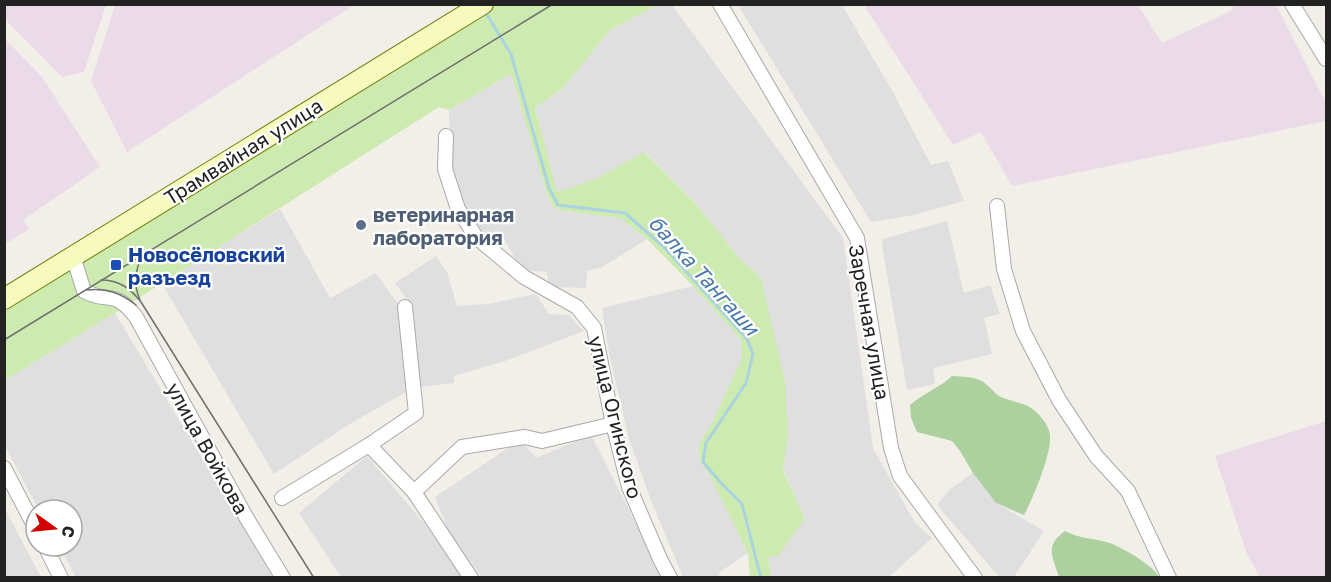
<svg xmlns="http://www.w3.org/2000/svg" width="1331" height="582" font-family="'Golos Text',sans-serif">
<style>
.residential{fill:#e0dfdf}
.industrial{fill:#ebdbe8}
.grass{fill:#cdebb0}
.forest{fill:#add19e}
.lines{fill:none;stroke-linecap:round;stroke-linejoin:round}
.stream{stroke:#aad3df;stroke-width:3}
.minor-casing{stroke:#a9a9a9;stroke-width:16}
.secondary-casing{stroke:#707d05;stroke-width:22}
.minor{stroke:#fff;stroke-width:14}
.secondary{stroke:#f7fabf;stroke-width:20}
.tram{stroke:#707070;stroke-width:1.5}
.service-dot{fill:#5c6f8a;stroke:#fff;stroke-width:2}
.transit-dot{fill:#1a4fb4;stroke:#fff;stroke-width:2}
.labels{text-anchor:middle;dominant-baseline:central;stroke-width:4.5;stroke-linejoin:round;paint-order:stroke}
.street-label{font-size:20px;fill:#222;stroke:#fff}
.service-label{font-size:20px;font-weight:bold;fill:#4e5e75;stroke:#fff;text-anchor:start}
.transit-label{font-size:20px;font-weight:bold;fill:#164399;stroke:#fff;text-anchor:start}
.water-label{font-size:21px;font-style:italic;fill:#4a7aab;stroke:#fff}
</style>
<rect width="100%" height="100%" fill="#f2efe9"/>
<g class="residential">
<path d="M658,5h14l171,233 30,210 42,75 17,15 -43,39h-118l-3,-20 37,-38 -22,-50 5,-34 -27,-157 -21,-19 -44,-55 -51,-52 -49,27 -39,14 -22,-85 28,-20 47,-58z"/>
<path d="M738,5h104l52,89 37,71 17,-4 16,40 -50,14 -43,7z"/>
<path d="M511,74l35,117 7,16 6,3 61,8 27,21 -45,28 -15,4 -1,17 -37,-1 -2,-15 -26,-2 -18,-34 -10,8 -14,-11 -22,-43 -6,-22 -2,-58z"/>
<path d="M280,209l50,89 46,-25 22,31 10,87 -60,34 -74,49 -113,-192z"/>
<path d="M947,221l17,72 26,-8 10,29 -16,4 8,36 -59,14 2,16 -28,6 -25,-145 1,-6z"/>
<path d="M436,256l11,16 10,34 31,-2 48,-10 13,20 20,1 15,16 -79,30 -51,15v7l-34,4 -8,-80 -17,-24z"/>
<path d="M693,286l48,54 2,18 -31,65 -13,21 1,18 8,10 40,81 -27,18 -3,6h-35l-33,-79 -21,-59 -20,-86 -7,-45z"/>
<path d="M115,313l158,264h-197l-17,-31h13v-36h-33l-34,-64v-66z"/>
<path d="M591,435l72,142h-181l-33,-45 -14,-35 85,-57 16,18z"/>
<path d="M367,456l60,71 35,50h-121l-42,-64z"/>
<path d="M973,473l23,30 48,28 -30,46h-15l-62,-72 13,-16z"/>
<path d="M4,509h1l36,68h-36z"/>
</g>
<g class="industrial">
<path d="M4,5h102l-22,67 -22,5 -57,-58z"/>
<path d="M115,5v-1l239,1 -227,147 -36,-71z"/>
<path d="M864,5h274l24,38 69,-32 3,-6h42l50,98v18l-314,65 -31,-54 -28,13z"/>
<path d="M5,39l37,38 58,90 -77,53 6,9 -24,15z"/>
<path d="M1326,421v156h-66l-13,-23 -32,-98z"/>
</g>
<path class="grass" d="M493,5h165l-48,25 -47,58 -28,20 22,84 39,-13 48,-27 52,52 44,55 21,19 24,104 3,53 -5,35 22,49 -27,37 -10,1 3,20h-21l-2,-24 -40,-81 -8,-10 -1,-18 13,-21 30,-65 -1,-18 -48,-54 -46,-47 -27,-21 -61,-8 -6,-3 -7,-16 -35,-117 -62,36 -10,-3 -324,206 -110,67v-74z"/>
<g class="forest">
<path d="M952,376c13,1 26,0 35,9 5,4 9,10 14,12 9,4 18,5 27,9 9,5 21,18 22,29 2,18 -17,64 -26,80l-28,-12 -23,-30 -13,-22 -8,-10 -35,-9 -6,-14 -1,-13c14,-12 29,-17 42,-29z"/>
<path d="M1065,531c14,8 30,7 45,12 13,5 44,23 49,34h-100c-6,-20 -15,-31 6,-46z"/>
</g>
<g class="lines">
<path class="stream" d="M484,10l27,44 38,134 9,17 67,8 40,35 82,91 6,15 -7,29 -40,60 -3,19 19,22 20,20 19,74"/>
<defs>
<g id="minor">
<path d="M720,4l137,234 34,210 9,28 75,102"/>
<path d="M1292,4l34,55"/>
<path d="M446,136l-1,33 13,40 18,28 48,40 53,30 17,21 19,96 16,63 31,72 10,19"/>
<path d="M997,206l7,63 19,62 36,69 37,56 32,35 41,87"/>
<path d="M73,256l11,35c24,13 30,-3 52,26l110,200 37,61"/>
<path d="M369,445l45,47 57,86"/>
<path d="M4,468l32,61"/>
<path d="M414,492l48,-45 63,-10 17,4 71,-17"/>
<path d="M282,498l87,-53 47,-32 -11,-106"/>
<path d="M45,546l16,32"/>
</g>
<path id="secondary" d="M4,299l479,-295"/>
</defs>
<use href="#minor" class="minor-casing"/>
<use href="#secondary" class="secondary-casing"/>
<use href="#minor" class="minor"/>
<use href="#secondary" class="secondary"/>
<g class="tram">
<path d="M101,280c18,0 29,8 40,22l173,276"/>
<path d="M87,290c20,-2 34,3 49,15"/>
<path d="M140,300c-7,-16 -5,-29 2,-44"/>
<path d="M4,340l549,-336"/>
</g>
</g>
<circle class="service-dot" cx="361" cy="225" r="6"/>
<rect class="transit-dot" x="110" y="259" width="12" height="12" rx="3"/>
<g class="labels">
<g class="street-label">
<text transform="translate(243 151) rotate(-32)">Трамвайная улица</text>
<text transform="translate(870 322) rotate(80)">Заречная улица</text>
<text transform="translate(616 417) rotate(76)">улица Огинского</text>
<text transform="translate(208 448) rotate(61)">улица Войкова</text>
</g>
<g class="service-label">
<text x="373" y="214">ветеринарная<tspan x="373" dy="23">лаборатория</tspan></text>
</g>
<g class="transit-label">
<text x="128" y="254">Новосёловский<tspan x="128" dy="23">разъезд</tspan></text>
</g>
<g class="water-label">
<text transform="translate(704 275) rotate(48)">балка Тангаши</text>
</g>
</g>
<rect width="1331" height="582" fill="none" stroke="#222222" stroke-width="12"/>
<g transform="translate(54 528) rotate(105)"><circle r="28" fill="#ffffff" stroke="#a7a7a7" stroke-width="1.5"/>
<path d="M0-4.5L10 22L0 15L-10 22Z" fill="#d40000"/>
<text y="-9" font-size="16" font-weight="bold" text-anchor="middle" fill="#222222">С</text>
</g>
</svg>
